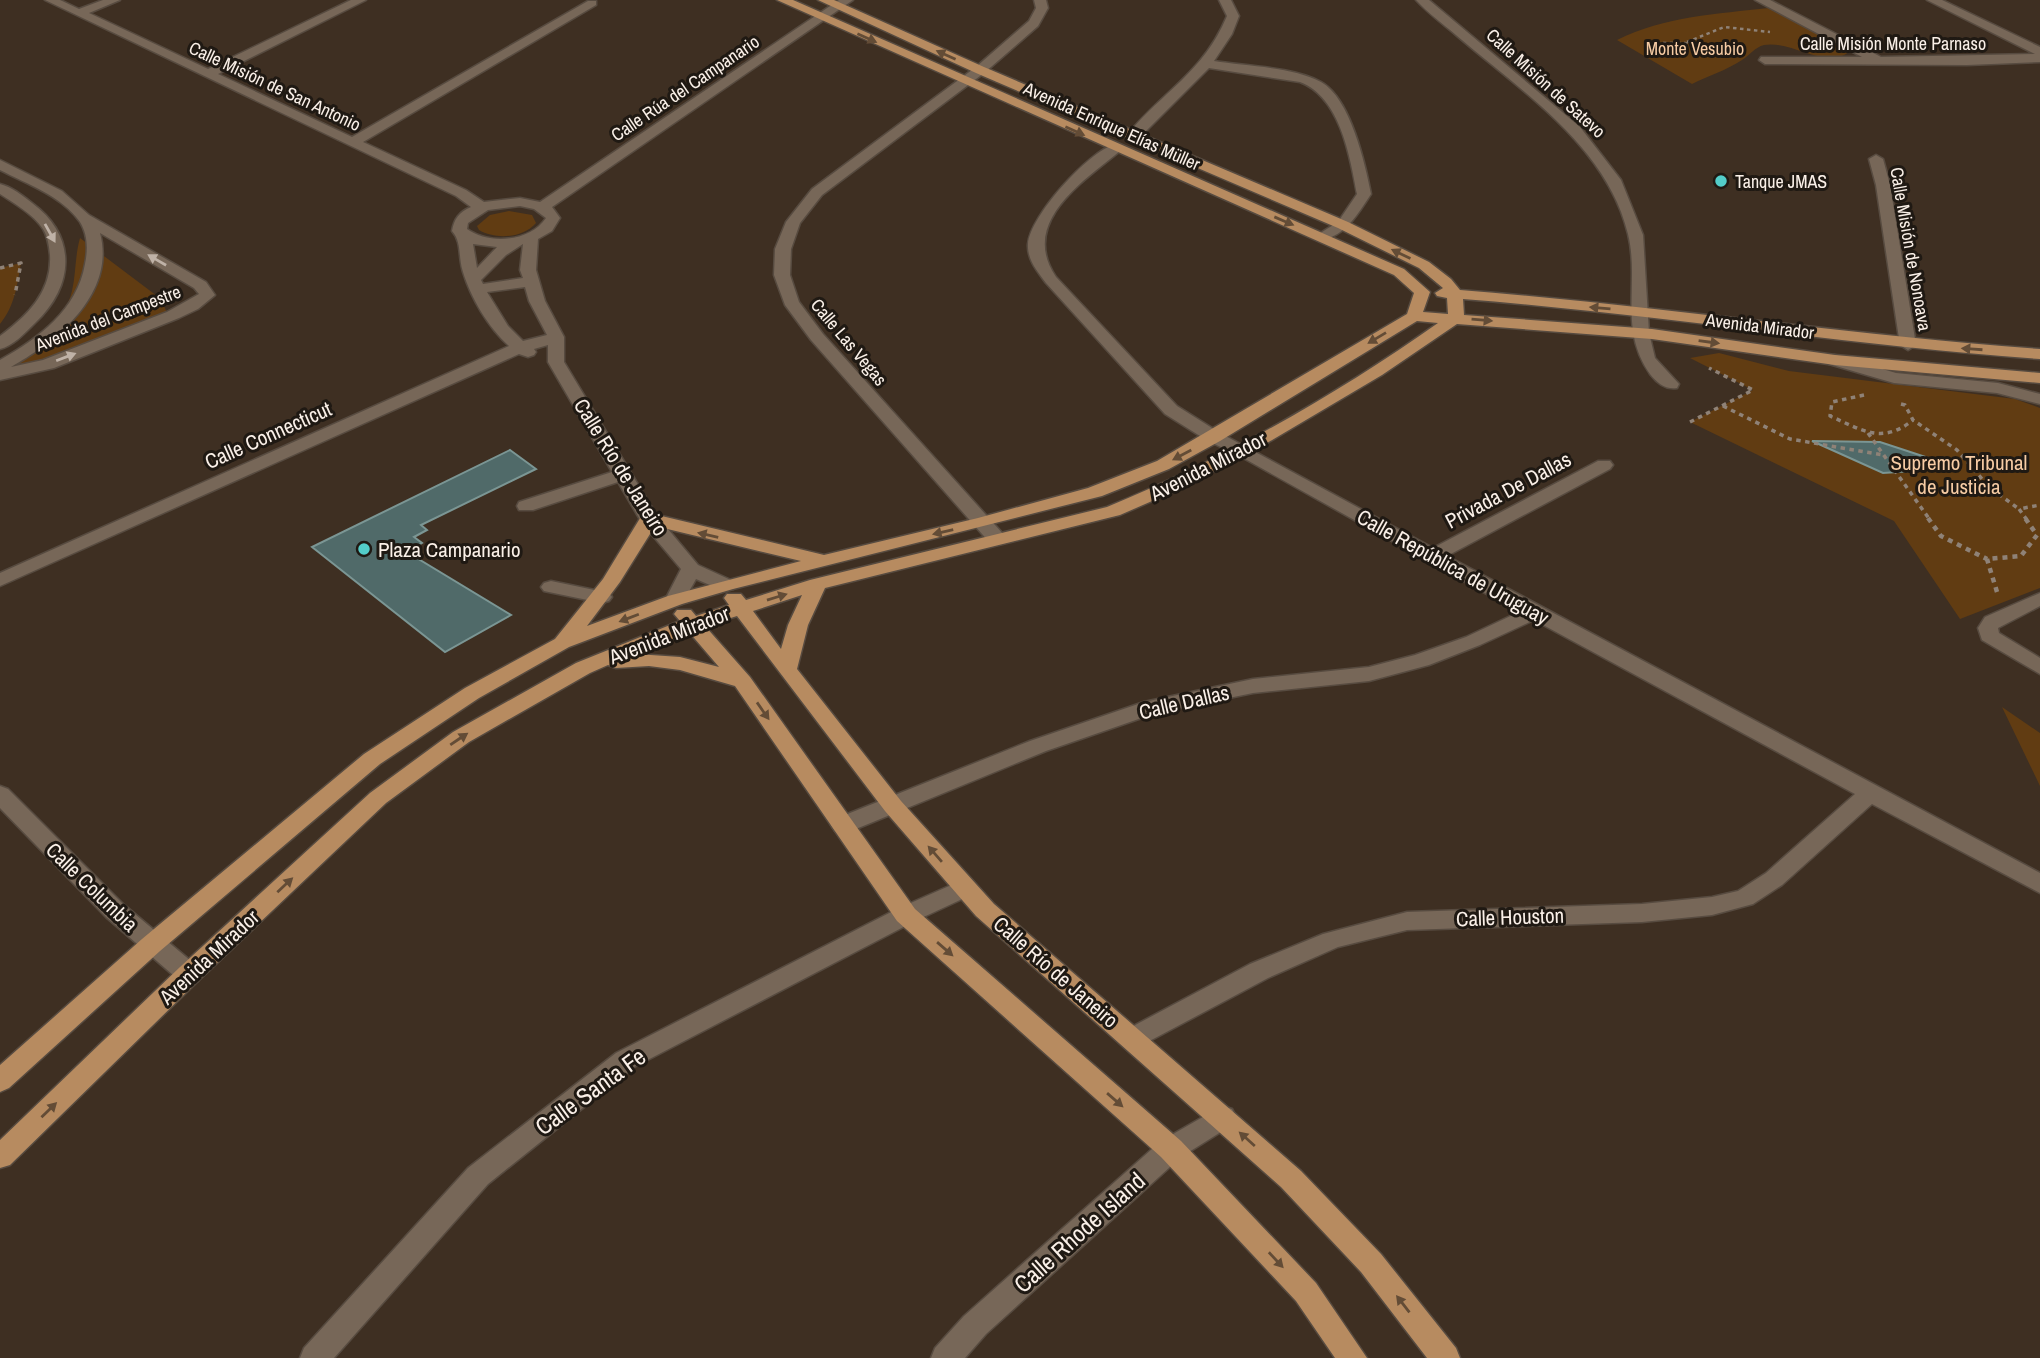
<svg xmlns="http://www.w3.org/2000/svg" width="2040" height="1358" font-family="'Archivo Narrow',sans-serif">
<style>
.green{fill:#613c12}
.building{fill:#506a69;stroke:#7b9694;stroke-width:2}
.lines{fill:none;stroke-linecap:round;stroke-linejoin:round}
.minor-casing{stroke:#574b40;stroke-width:3}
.major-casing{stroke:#574b40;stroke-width:3}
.path-far2{stroke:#8f8277;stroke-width:2.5;stroke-dasharray:3.5 3.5;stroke-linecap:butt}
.path-far1{stroke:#8f8277;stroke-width:3.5;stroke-dasharray:4.5 4.5;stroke-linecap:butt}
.path{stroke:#8f8277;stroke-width:4.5;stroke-dasharray:5 5;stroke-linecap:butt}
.minor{fill:#776758;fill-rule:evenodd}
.major{fill:#b78b60;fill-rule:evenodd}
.oneway{fill:#634c36}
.oneway2{fill:#bfb2a7}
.poi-dot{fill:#53cdc9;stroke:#1f1913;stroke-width:2.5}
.labels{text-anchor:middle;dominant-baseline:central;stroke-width:6;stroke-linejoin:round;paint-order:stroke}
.far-street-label{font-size:18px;fill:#faf0e8;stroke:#1f1913}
.far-park-label{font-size:18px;fill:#f7cca4;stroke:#1f1913}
.far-poi-label{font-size:18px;fill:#faf0e8;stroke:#1f1913;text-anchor:start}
.street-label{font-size:21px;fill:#faf0e8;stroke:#1f1913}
.park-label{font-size:21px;fill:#f7cca4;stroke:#1f1913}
.poi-label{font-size:21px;fill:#faf0e8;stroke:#1f1913;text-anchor:start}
.near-street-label{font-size:24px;fill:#faf0e8;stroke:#1f1913}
</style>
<rect width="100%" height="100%" fill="#3e2f22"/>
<g class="green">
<path d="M1769,8l76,38 4,6c-24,18 -57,-12 -85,-7 -9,2 -15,11 -22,15 -15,10 -34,16 -50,24l-75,-44c48,-24 100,-26 152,-32z"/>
<path d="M509,211l23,4 4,8c-13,15 -40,17 -57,7l-2,-4 13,-11z"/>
<path d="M80,238l81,61 6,14 -109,48 -58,20v-11c27,-19 64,-45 72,-79 4,-17 3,-36 8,-53z"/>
<path d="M21,263c-4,22 -6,43 -21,61v-56z"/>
<path d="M1719,353l70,18 226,28 25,9v180l-80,31 -66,-98 -204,-99 63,-32 -63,-32z"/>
<path d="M2002,707l38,26v53z"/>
</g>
<g class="building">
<path d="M1812,441l68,1 79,26 -76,5z"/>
<path d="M510,450l26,19 -115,56 6,5 -13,7 8,6 -15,9 104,63 -66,37 -133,-105z"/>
</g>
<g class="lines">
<defs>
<g id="minor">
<path d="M45,0h15l19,9 24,-9h17l-31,13 119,56 143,-69h15l-148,74 134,63 236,-136h8v4l-233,137 103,48 18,12 36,-4 20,4 299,-202h14l-301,207 8,11 -8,13 -14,8 -2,31 9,31 19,36v25l93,154 41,49 35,16 3,4 -3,4h-14l-23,-10 -14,25h-14l-3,-4 16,-31 -39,-46 -24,-41 -85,28h-14l-2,-4 2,-4 93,-30 -64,-110v-17l-14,4 2,3 -2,3 -6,2 -9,-3 -519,232v-13l509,-227c-21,-19 -38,-48 -46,-74 -5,-15 -1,-30 -11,-41 2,-12 7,-19 19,-24l-15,-11zM520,206l14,3 12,9c-16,24 -57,27 -79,11l1,-6 20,-13zM473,244l24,3 -20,21zM523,244l-3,26 3,8 -40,6 -2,-4 25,-25zM525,287l4,14 18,34 -24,6 -15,-15 -21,-34z"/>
<path d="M1034,0h12l2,8 -10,18 -54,47 -162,122 -22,28 -9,26 -1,26 9,27 24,32 181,201 3,4 -3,4h-14l-179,-203 -26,-35 -11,-30 1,-26 11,-27 26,-33 164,-122 53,-46 7,-13z"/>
<path d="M1219,0h12l8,16 -7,18 -18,27c31,5 80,6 107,21 29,16 44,81 50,112 -14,21 -24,40 -50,47l-7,-4 24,-15 19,-28c-7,-38 -17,-97 -57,-112l-91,-14 -70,70h-10l-2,-3c36,-44 76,-62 100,-119z"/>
<path d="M1416,0h13l151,127 41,53 22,55 6,98 6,25 24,26 -2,4c-11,2 -20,-5 -27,-14 -32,-45 -10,-91 -22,-140 -21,-88 -107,-143 -172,-199 -13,-11 -28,-22 -40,-35z"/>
<path d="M1755,0h15l111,57 154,-3 -108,-54h15l98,47v15l-73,3 -202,-1 -6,-4 2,-3h101z"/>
<path d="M1115,144l5,1v6c-38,31 -101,72 -64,126l121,129 43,27 213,115 165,-87h12l3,4 -3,4 -163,87 593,317v20l-168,-89 -90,81 -29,19 -41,11 -70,7 -235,8 -69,17 -70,31 -126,67 -9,3 -9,-3 -4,-7 4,-7 126,-67 73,-30 84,-22 235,-8 70,-7 26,-6 28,-18 89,-79 -321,-174 -54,25 -51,20 -60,16 -116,12 -97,20 -110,38 -195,80 -8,2 -8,-2 -4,-6 4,-6 195,-78 114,-39 109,-23 116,-12 46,-12 51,-18 53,-25 -281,-157 -30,-14 -43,-27 -119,-131c-9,-12 -19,-24 -18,-39 2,-28 60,-92 87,-100z"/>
<path d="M1876,155l7,4 7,26 26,160 -8,5 -8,-5 -24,-160 -7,-26z"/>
<path d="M0,160l62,31 27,24 117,67 9,13 -17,14 -19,9 -125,50 -54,12v-20c39,-22 77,-50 85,-96 3,-14 3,-29 -5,-42 -18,-26 -53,-38 -80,-52zM100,233l94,55 5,6 -32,18 -124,48 -32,7c46,-26 105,-73 89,-134z"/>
<path d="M0,184c12,3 23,12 32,19 46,34 42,83 3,120 -10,10 -22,23 -35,26v-13c27,-20 52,-44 50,-81 -1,-9 -2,-18 -7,-26 -10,-15 -28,-25 -43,-35z"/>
<path d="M1835,355l61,18 102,10 42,11v10l-43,-11 -103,-10 -65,-19 -2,-4 2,-4z"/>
<path d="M551,581l58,12 3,4 -3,4 -7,2 -58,-12 -3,-4 3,-4z"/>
<path d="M2040,593v13l-42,22 1,5 41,25v16l-58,-34 -4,-12 7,-11z"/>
<path d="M0,786l8,3 115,115 75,63 4,7 -4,7 -9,2 -9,-2 -74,-64 -106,-109z"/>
<path d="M965,879l8,3 4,6 -4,6 -58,27 -281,146 -146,117 -154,174h-34l4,-10 164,-180 148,-115 281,-144z"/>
<path d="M1222,1106l10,3 4,8 -4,8 -51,32 -195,177 -21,24h-34l4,-10 29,-32 197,-175z"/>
</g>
<path id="major" d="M777,0h16l611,269 26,23 -7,20 25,2 -1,-16 -10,-2 -2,-3 8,-5 -24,-20 -81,-40 -362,-155 -158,-73h16l150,67 364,155 81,40 22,17 9,11c194,15 386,45 580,59v10c-193,-14 -384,-45 -577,-60l1,16 188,14 183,26 205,18v10l-205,-18 -183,-26 -195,-15 -75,51 -127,75 -80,41 -55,24 -295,73 -17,37 -11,44 104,132 93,103 307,267 80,83 75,94 4,10h-33l-66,-86 -80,-85 -305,-271 -91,-105 -148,-195 -32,10 45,51 165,232 266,232 135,142 51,75h-32l-39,-57 -135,-144 -264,-236 -162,-235 -55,-16 -31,-4 -33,2 -8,-3 -18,8 -121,69 -83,61 -188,178 -188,184 -10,3v-28l180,-173 190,-174 83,-61 123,-69 104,-42 -6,-7 3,-4h14l5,6 33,-11 -5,-7 3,-4h14l5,6 64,-20 297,-73c113,-46 231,-113 331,-184l-21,-2 -197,120 -51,28 -67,27 -369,93 -51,15 -113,43 -90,51 -99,66 -220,187 -151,137 -9,4v-27l142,-126 222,-185 101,-66 90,-49 48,-60 39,-64 7,-2 175,42 154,-37 110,-30 69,-27 250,-147 7,-21 -20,-18zM655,526l146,35 -133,35 -81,30 33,-44zM802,595l-14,30 -7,24 -28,-38zM689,632l30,35 -39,-10 -44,-3z"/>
</defs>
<use href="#minor" class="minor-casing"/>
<use href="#major" class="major-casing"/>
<g class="path-far2">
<path d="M1687,42l37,-15 46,5"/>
<path d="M1663,43h22l24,9 36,1"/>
</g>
<g class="path-far1">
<path d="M0,268l21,-5 -6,32"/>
<path d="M1864,395l-32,7 -2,14c32,14 52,29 83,4"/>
<path d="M1901,404l4,1 8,15 44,30 32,37 30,22"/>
<path d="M1723,406l67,33 93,16"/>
<path d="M1690,422l63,-32 -44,-22"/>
<path d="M1868,433l62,87"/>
<path d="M2027,520l-8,-11 21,-4"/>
</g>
<g class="path">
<path d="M1928,518l13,18 46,23"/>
<path d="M1997,592l-10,-33 34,-3 16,-21 -12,-17"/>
</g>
<use href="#minor" class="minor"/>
<use href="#major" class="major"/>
</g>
<defs><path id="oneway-solid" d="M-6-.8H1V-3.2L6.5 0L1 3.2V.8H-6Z" transform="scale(1.75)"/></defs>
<g class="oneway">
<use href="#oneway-solid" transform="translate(867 38) rotate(24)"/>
<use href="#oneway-solid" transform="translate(946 55) rotate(-156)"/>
<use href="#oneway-solid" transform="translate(1075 131) rotate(24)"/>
<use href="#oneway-solid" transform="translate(1284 221) rotate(23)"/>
<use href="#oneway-solid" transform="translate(1401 254) rotate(-154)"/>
<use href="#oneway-solid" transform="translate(1600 308) rotate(-175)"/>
<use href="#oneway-solid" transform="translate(1482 320) rotate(5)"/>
<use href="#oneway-solid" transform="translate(1377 338) rotate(149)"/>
<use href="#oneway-solid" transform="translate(1709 342) rotate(8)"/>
<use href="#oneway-solid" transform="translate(1972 349) rotate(-176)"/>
<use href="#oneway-solid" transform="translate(1182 455) rotate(152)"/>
<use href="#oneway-solid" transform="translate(943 532) rotate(167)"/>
<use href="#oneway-solid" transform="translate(708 535) rotate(-167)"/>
<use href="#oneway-solid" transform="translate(777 597) rotate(-17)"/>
<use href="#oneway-solid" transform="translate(629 618) rotate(159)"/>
<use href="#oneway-solid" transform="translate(763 711) rotate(55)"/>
<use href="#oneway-solid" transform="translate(459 739) rotate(-34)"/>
<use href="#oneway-solid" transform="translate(935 854) rotate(-131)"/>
<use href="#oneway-solid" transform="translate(285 885) rotate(-43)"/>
<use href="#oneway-solid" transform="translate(945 949) rotate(41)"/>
<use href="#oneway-solid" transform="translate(1115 1100) rotate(41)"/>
<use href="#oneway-solid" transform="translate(49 1110) rotate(-44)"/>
<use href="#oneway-solid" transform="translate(1247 1139) rotate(-138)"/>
<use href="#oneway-solid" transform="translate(1276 1260) rotate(47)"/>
<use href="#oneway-solid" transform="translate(1403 1304) rotate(-128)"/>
</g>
<g class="oneway2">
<use href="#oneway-solid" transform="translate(50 233) rotate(61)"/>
<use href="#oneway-solid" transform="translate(157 260) rotate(-150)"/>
<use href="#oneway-solid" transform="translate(66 357) rotate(-21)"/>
</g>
<g class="poi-dot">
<circle cx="1721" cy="181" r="7"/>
<circle cx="364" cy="549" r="7"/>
</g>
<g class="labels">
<g class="far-street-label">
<text x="1893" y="43">Calle Misión Monte Parnaso</text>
<text transform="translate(1546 83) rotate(42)">Calle Misión de Satevo</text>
<text transform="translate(275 86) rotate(25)">Calle Misión de San Antonio</text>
<text transform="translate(685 88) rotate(-34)">Calle Rúa del Campanario</text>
<text transform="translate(1112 126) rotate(24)">Avenida Enrique Elías Müller</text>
<text transform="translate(1911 249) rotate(80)">Calle Misión de Nonoava</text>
<text transform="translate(108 318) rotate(-21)">Avenida del Campestre</text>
<text transform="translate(1760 326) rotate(7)">Avenida Mirador</text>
<text transform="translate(849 342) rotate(50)">Calle Las Vegas</text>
</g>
<g class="far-park-label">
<text x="1695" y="48">Monte Vesubio</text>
</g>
<g class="far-poi-label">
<text x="1735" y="181">Tanque JMAS</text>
</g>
<g class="street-label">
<text transform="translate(268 435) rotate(-24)">Calle Connecticut</text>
<text transform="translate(1208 466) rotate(-27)">Avenida Mirador</text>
<text transform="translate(621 467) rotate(58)">Calle Río de Janeiro</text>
<text transform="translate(1508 490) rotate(-28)">Privada De Dallas</text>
<text transform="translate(1453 567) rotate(29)">Calle República de Uruguay</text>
<text transform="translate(669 635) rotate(-21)">Avenida Mirador</text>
<text transform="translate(1184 702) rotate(-13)">Calle Dallas</text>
<text transform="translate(92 887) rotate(44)">Calle Columbia</text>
<text transform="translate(1510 917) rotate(-2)">Calle Houston</text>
<text transform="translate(209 957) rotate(-43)">Avenida Mirador</text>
<text transform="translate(1056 972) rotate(41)">Calle Río de Janeiro</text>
</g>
<g class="park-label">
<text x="1959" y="462">Supremo Tribunal<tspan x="1959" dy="24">de Justicia</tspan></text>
</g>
<g class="poi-label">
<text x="378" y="549">Plaza Campanario</text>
</g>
<g class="near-street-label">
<text transform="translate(590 1091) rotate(-36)">Calle Santa Fe</text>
<text transform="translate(1079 1232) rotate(-42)">Calle Rhode Island</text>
</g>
</g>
</svg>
